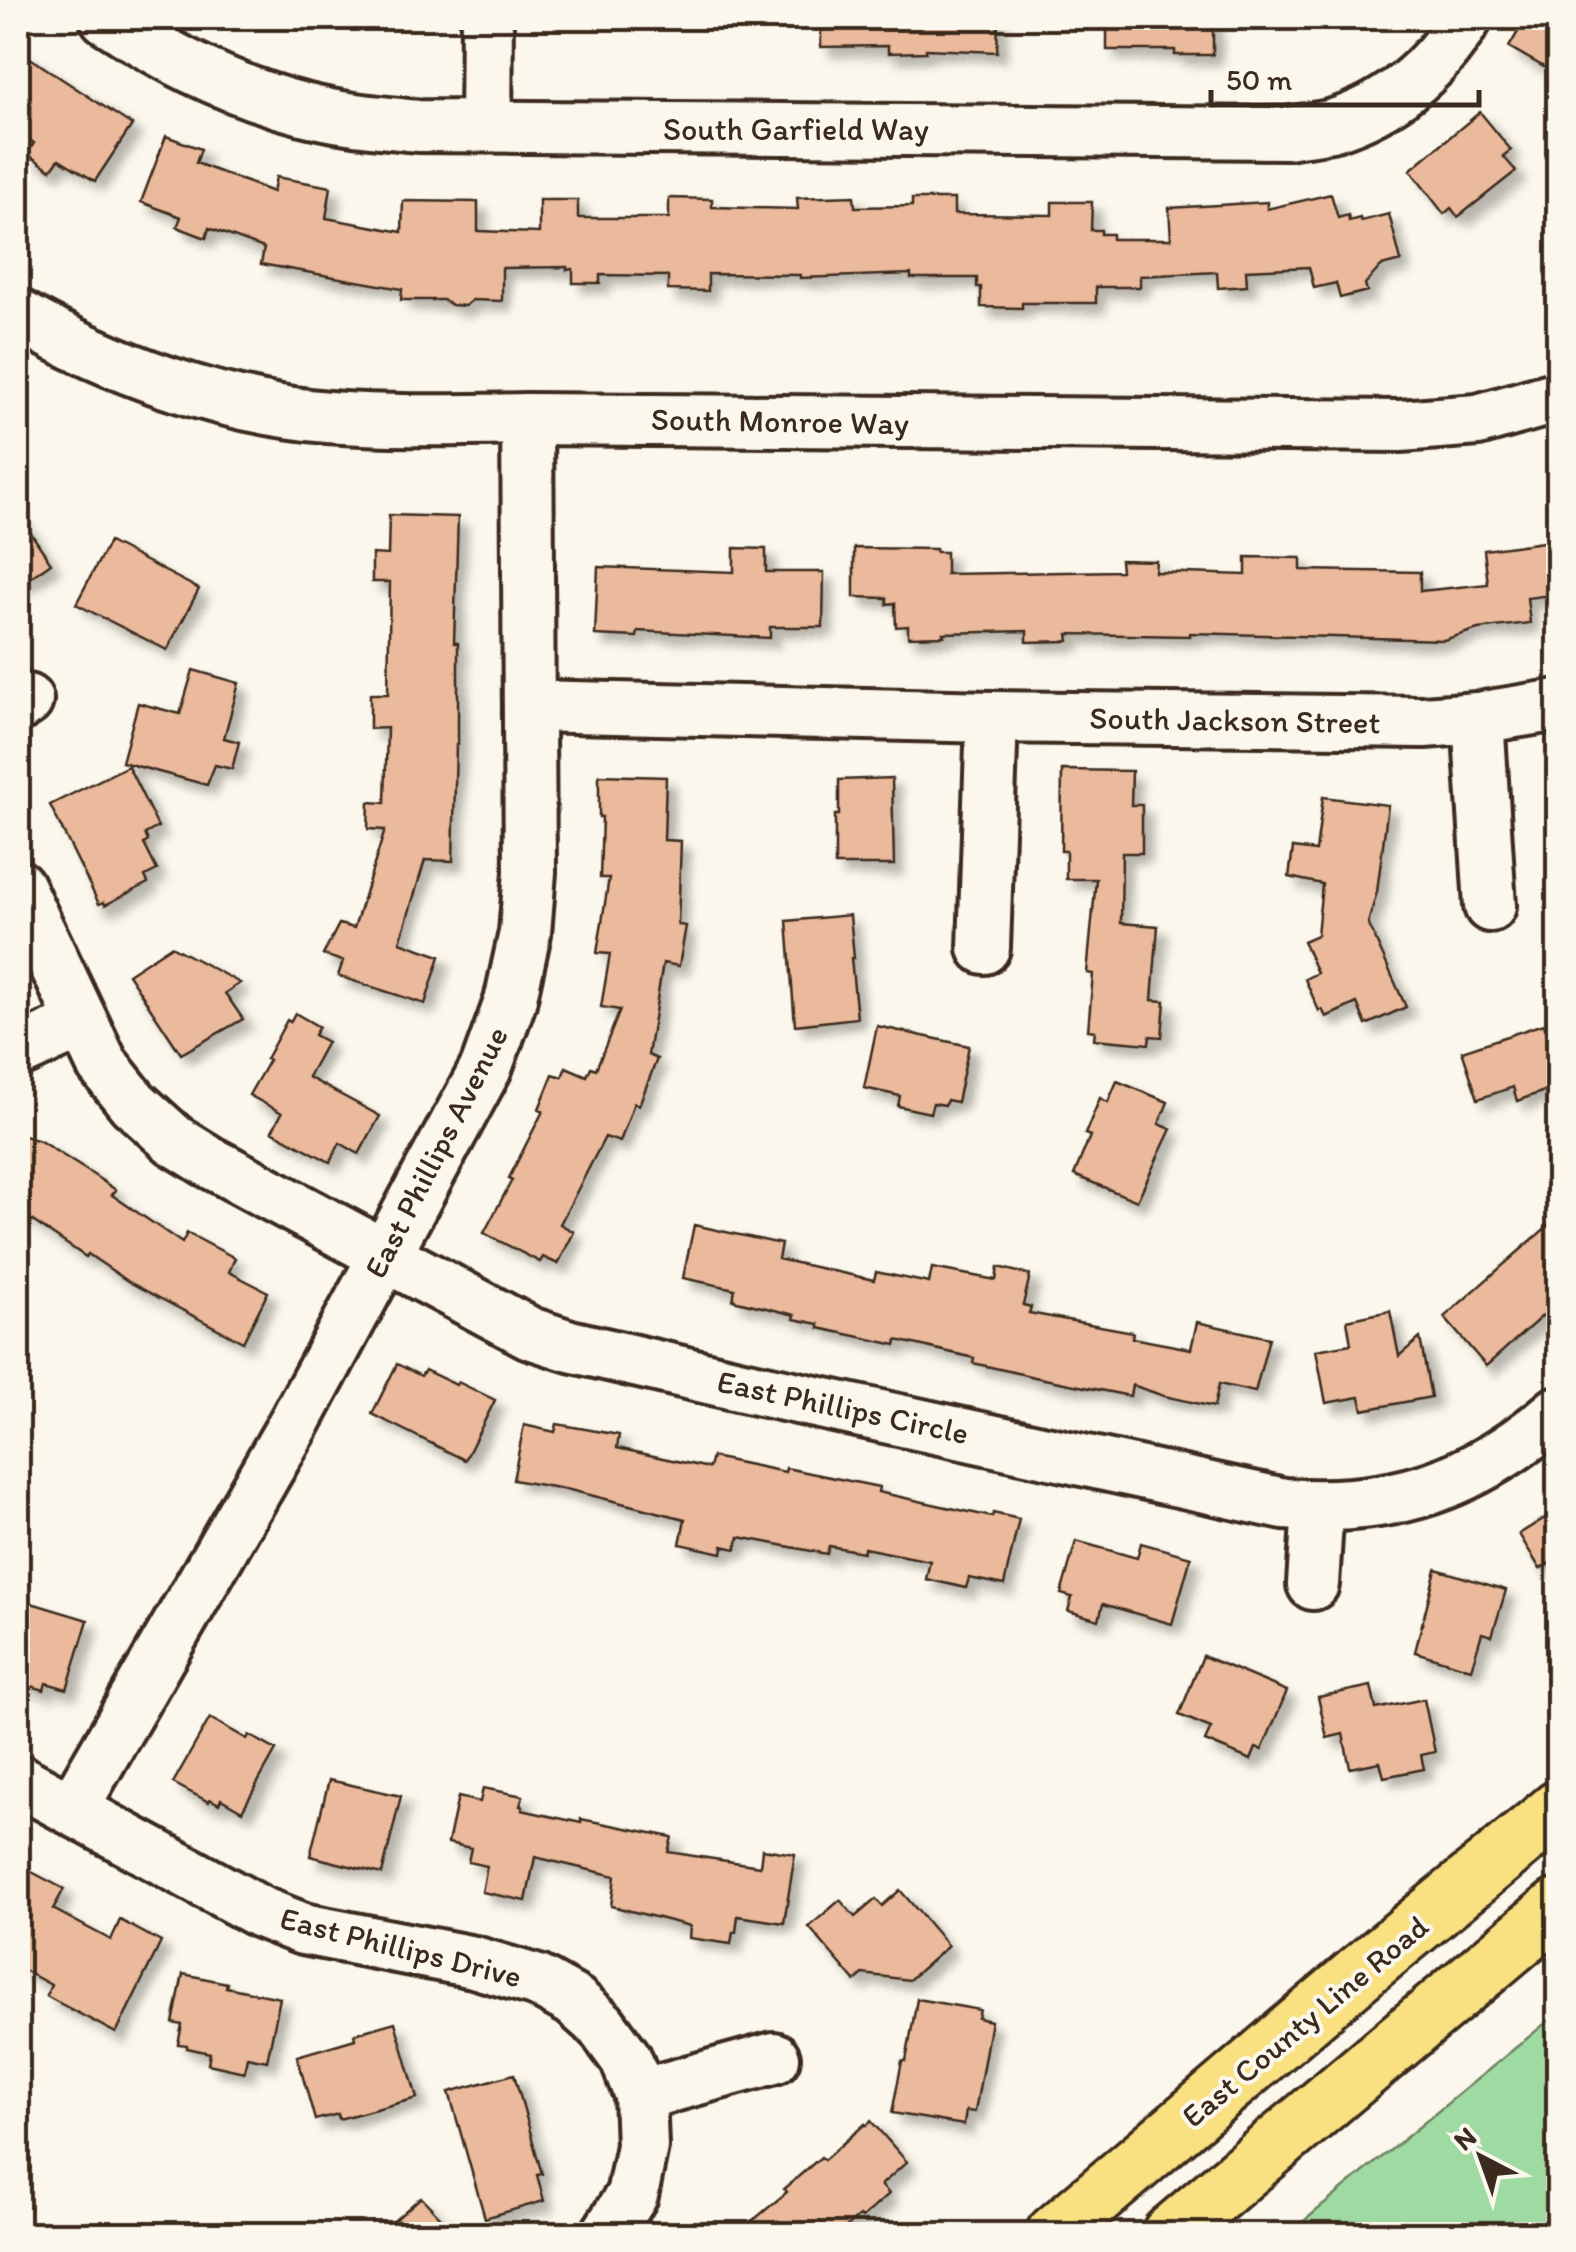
<svg xmlns="http://www.w3.org/2000/svg" width="1576" height="2252" font-family="Itim,sans-serif">
<style>
.green{fill:#9edaa1;stroke:#6c8260;stroke-width:2.5}
.building{fill:#ebba9c;stroke:#3b2a1e;stroke-width:2.5;filter:url(#shadow)}
.lines{fill:none;stroke-linecap:round;stroke-linejoin:round}
.minor-casing{stroke:#3b2a1e;stroke-width:58}
.major-casing{stroke:#3b2a1e;stroke-width:62}
.minor{stroke:#fbf7ec;stroke-width:50}
.major{stroke:#f9e181;stroke-width:55}
.labels{text-anchor:middle;dominant-baseline:central;stroke-width:8;stroke-linejoin:round;paint-order:stroke}
.street-label{font-size:32px;fill:#3b2a1e;stroke:#fbf7ec}
</style>
<defs>
<filter id="shadow"><feDropShadow dx="9" dy="9" stdDeviation="5" flood-color="#0004"/></filter>
</defs>
<rect width="100%" height="100%" fill="#fbf7ec"/>
<filter id="ink" filterUnits="userSpaceOnUse"><feTurbulence type="fractalNoise" baseFrequency=".01" numOctaves="2"/><feDisplacementMap in="SourceGraphic" scale="20" xChannelSelector="R" yChannelSelector="G"/><feConvolveMatrix kernelMatrix="1 2 1 2 8 2 1 2 1" color-interpolation-filters="sRGB"/></filter>
<g filter="url(#ink)">
<path class="green" d="M1558,2013v221h-270z"/>
<g class="building">
<path d="M821,18h177l-1,34 -71,-3v3l-38,1v-7l-67,1z"/>
<path d="M1107,18h106v37h-38v-5h-68z"/>
<path d="M1526,18h32v57l-49,-28z"/>
<path d="M18,50l114,75 -37,56 -36,-22 -8,11 -24,-16 7,-11 -16,-11z"/>
<path d="M1480,112l31,38 -8,6 13,15 -58,46 -7,-9 -7,6 -34,-44z"/>
<path d="M166,136l35,13 -5,14 77,29 3,-15 55,10 -5,31 76,14 1,-31 75,1v29l61,2v-33h39v18h91v-20l43,1v8l86,2 -1,-11 57,-2 1,11 57,-1v-7h42v15l98,1v-13h40l-1,28h10v4h11v5h59l-2,-31 98,-6v7l64,-15 7,24 10,-3 1,6 11,-3 1,3 28,-7 12,47 -20,5 -16,18 2,7 -27,7 -4,-15 -22,5 -5,-21 -63,3 1,16 -29,2 -1,-16 -77,4v11h-44v16h-74v5l-41,-1v-20h-4v-9h-66v-4l-111,4v-3l-92,-1v17l-40,-1v-14l-68,-1v8h-27v-14l-6,1v-3l-65,1v33l-30,-1 -7,6 -13,-1 -9,-5h-42l1,-11 -141,-25 3,-16 -55,-20 -3,10 -29,-11 4,-10 -40,-15z"/>
<path d="M18,514l33,49 -33,23z"/>
<path d="M389,515l69,2 -4,126h4v102h-2l-3,116 -28,-1 -25,82 40,14 -15,48 -87,-28 5,-15 -20,-6 16,-31 15,4 31,-98 -17,-1 1,-27 16,1 2,-75 -17,1v-35h18l2,-112h-18v-28l16,1z"/>
<path d="M1558,540v54l-31,4 3,25 -52,6 -34,11 -254,-7v3l-122,-2 1,7 -42,1v-11l-84,2 1,3 -36,1v-11l-12,1 -1,-24 -8,1v-6l-33,-1v-49l82,1v3h10v22l175,-3 -1,-11 36,1 -1,11 91,3v-18l55,1v12l119,2v19l68,-7 -4,-34z"/>
<path d="M109,542l90,47 -32,61 -91,-46z"/>
<path d="M734,548l32,1v23h58l-1,55h-53v11l-132,-7 -1,6 -42,-2 3,-68 136,5z"/>
<path d="M193,670l46,13 -15,55 15,4 -7,27 -17,-4 -8,20 -85,-23 16,-59 42,11z"/>
<path d="M128,766l30,61 -13,7 3,7 -4,3 13,26 -12,6 3,7 -43,22 -1,-3 -5,2 -49,-99z"/>
<path d="M1062,770l70,1 -1,34h11v48h-20l-1,70 37,3 -6,74 13,1 -3,36 -12,-1 -1,8 -55,-5 1,-8 -7,-1 5,-56 -6,-1 9,-94h-30v-28h-5z"/>
<path d="M599,775l67,2 -2,63 17,1 -3,84 8,1 -7,40 -16,-3 -15,92 9,4 -18,46 -5,-2 -14,39 -15,-5 -45,87 14,8 -16,32 -15,-7 -3,5 -56,-29 28,-53 -3,-2 34,-67 -4,-2 14,-35 9,3 4,-10 21,9 4,-9 5,2 24,-59 -19,-3 9,-53 -13,-1 12,-75h-9l2,-61h-3z"/>
<path d="M892,778l2,87h-59v-50h4v-35z"/>
<path d="M1323,797l65,8 -11,87 -9,31 38,84 -40,18 -9,-22 -31,14 -4,-8 -3,2 -14,-32 12,-6 -14,-32 14,-6 5,-51 -33,-7 4,-29 23,3z"/>
<path d="M850,915l4,43h-3l6,60 -62,7 -8,-104z"/>
<path d="M171,946l69,37 -15,10 18,26 -62,35 -53,-80z"/>
<path d="M295,1013l24,14 -5,8 13,7 -19,35 72,39 -21,38 -19,-11 -10,19 -58,-31 10,-18 -33,-18 20,-35 -3,-1 21,-39 3,2z"/>
<path d="M1543,1024l15,45v3l-12,4 4,13 -33,12 -4,-14 -35,12 -16,-48z"/>
<path d="M877,1026l92,20 -12,56 -10,-2 -2,5 -12,-2 -3,10 -32,-7 2,-10 -36,-8z"/>
<path d="M1117,1081l51,21 -9,22 12,5 -34,72 -63,-26 16,-39 -5,-2 15,-36 8,4z"/>
<path d="M18,1134l22,7 46,29 30,20 -4,5 70,48 5,-10 48,25 -6,14 39,20 -25,50 -114,-60 -41,-28 -2,3 -68,-46z"/>
<path d="M1558,1217v85l-72,64 -42,-49z"/>
<path d="M694,1225l87,19 -3,15 96,21 2,-8 53,11 3,-15 64,12 2,-13 32,8 -7,30 8,2 -2,6 104,19 -1,6 59,11 6,-27 72,16 -14,54 -36,-8 -5,23 -50,-11 -32,-11 -2,11 -91,-18 -66,-15 1,-5 -77,-18 -1,5 -77,-17v-4l-25,-5 1,-4 -62,-15 2,-11 -52,-11z"/>
<path d="M1390,1311l9,45 21,-18 11,59 -68,13 -3,-13 -34,6 -10,-53 35,-6 -4,-24z"/>
<path d="M397,1364l24,12 4,-6 31,15 2,-3 37,18 -30,60 -93,-46z"/>
<path d="M557,1424l62,11 -2,13 92,20 3,-11 73,15 1,-4 93,19 -1,5 114,25 1,-4 26,6 -15,66 -35,-7 -3,10 -40,-9 4,-18 -66,-13 -1,4 -34,-6 -2,8 -88,-17 -3,12 -13,-3 -1,7 -42,-9 5,-25 -115,-29 -57,-10 11,-55 31,7z"/>
<path d="M1558,1510v48l-18,11 -21,-35z"/>
<path d="M1076,1541l61,17 4,-15 50,14 -19,67 -69,-20 -4,16 -31,-9 4,-14 -11,-3z"/>
<path d="M1436,1569l70,21 -14,46 -10,-3 -11,36 -56,-17z"/>
<path d="M18,1599l70,21 -21,69 -21,-6 -2,7 -26,-8z"/>
<path d="M1203,1656l84,35 -25,59 -6,-2 -5,12 -46,-19 6,-13 -32,-13z"/>
<path d="M1371,1686l5,23 48,-10 11,53 -14,3 3,14 -40,8 -4,-15 -30,6 -7,-34 -16,4 -9,-41z"/>
<path d="M210,1718l37,21 2,-4 27,15 -34,61 -21,-12 -2,5 -9,-5 -1,3 -36,-19z"/>
<path d="M329,1780l72,16 -19,78 -72,-18z"/>
<path d="M483,1788l40,8 -3,10 3,1 -1,3 59,13v-4l91,18 -4,15 92,14 2,-17 33,5 -11,69 -46,-7 -2,16h-3l-2,12 -42,-6 1,-12 -79,-20 4,-30 -80,-19 -9,44 -44,-9 5,-26 -19,-4 3,-14 -23,-5 10,-46 22,5z"/>
<path d="M28,1870l36,19 -11,20 58,31 9,-20 41,22 -45,91 -70,-37 5,-11 -33,-18v-77z"/>
<path d="M900,1890l48,56 -39,34 -46,-6 -8,7 -46,-54 31,-27 15,17 21,-18 6,7z"/>
<path d="M183,1974l44,9 -1,4 54,11 -13,63 -20,-4 -3,15 -36,-8 2,-11 -23,-5v-3l-9,-1 4,-19 -9,-2z"/>
<path d="M917,1999l63,11 -2,8 13,3 -16,91 -9,-1 -2,14 -72,-12 10,-52h4z"/>
<path d="M395,2022l22,76 -78,21 -1,-5 -23,6 -18,-64 58,-17 -1,-5z"/>
<path d="M514,2074l28,100 -5,1 7,26 -59,17 -36,-126z"/>
<path d="M871,2121l36,41 -26,23 8,9 -27,24 -3,-2 -21,18h-101l50,-42 -3,-3 37,-32 3,3 41,-36 1,2z"/>
<path d="M421,2197l35,37h-77z"/>
</g>
<g class="lines">
<defs>
<g id="minor">
<path d="M106,18c61,40 125,73 197,91 38,10 76,13 115,17l869,7c15,-3 32,-4 47,-8 58,-18 101,-56 132,-107"/>
<path d="M486,126l1,-108"/>
<path d="M18,315c93,53 202,93 310,102 66,5 132,3 199,2l873,7 78,-6 80,-23"/>
<path d="M18,706l9,-6"/>
<path d="M530,706l462,11 432,5 54,-4 80,-13"/>
<path d="M1478,718l12,188"/>
<path d="M18,886l84,178 31,39 41,37 34,21 322,172 40,13 168,39 546,119c112,8 190,-20 274,-92"/>
<path d="M984,948l8,-231"/>
<path d="M18,1052l63,-29"/>
<path d="M1313,1584l5,-78"/>
<path d="M18,1780l242,132 43,17 171,33 64,19 36,20 27,24 25,34 14,36 2,51 -10,49 -25,39"/>
<path d="M72,1809l219,-380 195,-361 24,-66 15,-69 5,-61 -3,-453"/>
<path d="M640,2095l134,-37"/>
</g>
<g id="major">
<path d="M1054,2234l308,-263 196,-162"/>
<path d="M1170,2234l388,-327"/>
</g>
</defs>
<use href="#minor" class="minor-casing"/>
<use href="#major" class="major-casing"/>
<use href="#minor" class="minor"/>
<use href="#major" class="major"/>
</g>
</g>
<g class="labels">
<g class="street-label">
<text x="796" y="129">South Garfield Way</text>
<text transform="translate(780 421) rotate(1)">South Monroe Way</text>
<text transform="translate(1235 720) rotate(1)">South Jackson Street</text>
<text transform="translate(436 1152) rotate(-63)">East Phillips Avenue</text>
<text transform="translate(843 1407) rotate(12)">East Phillips Circle</text>
<text transform="translate(401 1947) rotate(14)">East Phillips Drive</text>
<text transform="translate(1305 2021) rotate(-40)">East County Line Road</text>
</g>
</g>
<rect width="1576" height="2252" fill="none" stroke="#fbf7ec" stroke-width="60"/>
<rect x="30" y="30" width="1516" height="2192" fill="none" stroke="#3b2a1e" stroke-width="4" filter="url(#ink)"/>
<g transform="translate(1481 2157) rotate(319)" stroke="#fbf7ec" stroke-width="8" paint-order="stroke">
<path d="M0-8L18 38L0 25L-18 38Z" fill="#3b2a1e"/>
<text y="-15" font-size="28" font-weight="bold" text-anchor="middle" fill="#3b2a1e">N</text>
</g>
<path d="M1211 90v15h268v-15" fill="none" stroke="#3b2a1e" stroke-width="5"/>
<text x="1226" y="90" font-size="30" fill="#3b2a1e" stroke="#fbf7ec" stroke-width="8" paint-order="stroke">50 m</text>
</svg>
